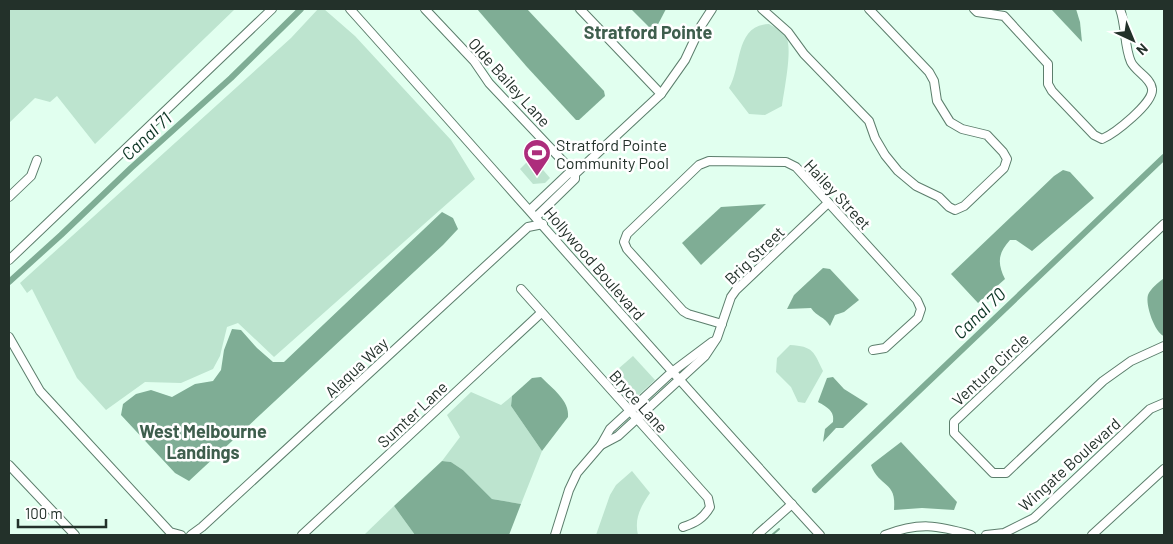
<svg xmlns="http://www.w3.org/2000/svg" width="1173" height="544" font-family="Barlow,sans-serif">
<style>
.green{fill:#bde4cf}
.water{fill:#7fad95}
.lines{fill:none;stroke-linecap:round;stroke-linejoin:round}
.stream{stroke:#7fad95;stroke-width:2}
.canal{stroke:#7fad95;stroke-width:6}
.minor-casing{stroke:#5c7e6c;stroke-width:10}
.minor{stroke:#fff;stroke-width:8}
.labels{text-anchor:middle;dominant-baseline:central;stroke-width:5;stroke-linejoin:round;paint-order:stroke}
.street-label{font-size:16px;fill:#23312a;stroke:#fff}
.poi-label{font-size:16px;fill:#23312a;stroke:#fff;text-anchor:start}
.neighbourhood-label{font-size:18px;font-weight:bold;fill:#3e5e4d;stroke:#fff}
.water-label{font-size:18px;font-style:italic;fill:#0b3423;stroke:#fff}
</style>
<rect width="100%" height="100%" fill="#e1ffef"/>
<g class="green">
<path d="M9,9h226l-140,135 -38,-48 -7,6 -15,-4 -26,25z"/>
<path d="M318,9h6l31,27 96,104 24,39 -201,178 -36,-34 -11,4 -7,29 -7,13 -32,14 -36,-1 -39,28 -29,-32 -45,-89 -5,4 -7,-10 271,-245z"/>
<path d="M769,24c7,4 14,7 18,15 5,13 -3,52 -5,67l-17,9 -16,-1 -20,-26c13,-22 6,-63 40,-64z"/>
<path d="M532,157l18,21 -5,5 -12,1 -13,-15z"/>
<path d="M790,345c23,1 24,7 33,26l-18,32 -7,-1 -7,-15 -15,-15 1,-14z"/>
<path d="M633,356l22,24 -23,21 -22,-25z"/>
<path d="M471,392l30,13 11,-9 -1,10 31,45 -21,53 -29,-5 -29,-29 -12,-8 -9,-1 18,-24 -13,-22z"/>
<path d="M632,471l18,22c-9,13 -16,25 -12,42h-42l14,-40 6,-10z"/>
<path d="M394,506l21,29h-51z"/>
</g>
<g class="water">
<path d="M477,9h50l77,82 1,5 -26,24h-3l-49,-53z"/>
<path d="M631,9h35l-12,23z"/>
<path d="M1051,9h25l4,13 2,20z"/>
<path d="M1063,170l7,2 24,26 -62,53 -16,-11h-6c-12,13 -13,23 -5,39l-27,24 -27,-29 103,-98z"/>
<path d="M766,204l-65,61 -19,-22 39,-36z"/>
<path d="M442,212l11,6 5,11 -15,16 -254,236 -14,-8 -54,-58 2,-11 13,-10 15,-4 21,7 23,-13 18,-3 8,-11 3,-20 8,-21 9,1 16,18 16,14h11z"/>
<path d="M823,268l7,1 29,31 -15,12 -9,3 -5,11c-6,-10 -13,-9 -19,-18l-24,1 7,-14z"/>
<path d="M1164,278v58c-9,-3 -19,-31 -16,-41 2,-6 11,-13 16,-17z"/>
<path d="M541,377c11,11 29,24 27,40l-26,34 -31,-45 1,-10 20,-18z"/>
<path d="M833,377l11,12 24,15 -25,24h-7l-13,14 2,-13 8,-7c2,-11 -6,-15 -15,-20l9,-24z"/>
<path d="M901,442l56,60 -3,8 -32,-2 -28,2c3,-30 -15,-22 -23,-45z"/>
<path d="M442,461l9,1 12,8 29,29 29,5 -12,31h-94l-21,-29z"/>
</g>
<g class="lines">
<path class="stream" d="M772,535l7,-6"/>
<g class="canal">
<path d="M9,282l52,-47 70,-67 100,-90 70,-69"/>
<path d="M815,490l349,-333"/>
</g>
<defs>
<g id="minor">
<path d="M350,9c157,175 311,353 470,526"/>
<path d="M425,9l49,52 15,22 86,91"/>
<path d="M580,9l81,85"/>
<path d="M762,9l26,23 16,22 65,67 6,17 10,17 13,16 18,15 23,11 10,10 6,3 9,-4 40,-38 3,-9 -4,-7 -16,-17 -25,-6 -12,-7 -13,-21 -3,-20 -5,-9 -60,-63"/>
<path d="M974,9l3,3 27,4 44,48v20l4,7 42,44 8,4c12,-5 52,-36 50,-50 -1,-11 -16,-17 -21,-27 -7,-16 -5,-37 -11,-53"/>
<path d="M575,174l86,-80 24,-34 16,-34 11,-17"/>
<path d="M9,197l22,-21 6,-16"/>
<path d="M530,210l39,-37 6,1"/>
<path d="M536,217l39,-38v-5"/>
<path d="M1164,224l-210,198v11l39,40h13l97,-92 28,-20 33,-15"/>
<path d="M9,260l263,-251"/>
<path d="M521,289l187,209 2,9c-7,12 -15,16 -27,20"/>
<path d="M722,324l-34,-10 -5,-3 -56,-62 -3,-7 3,-8 72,-69 10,-4 77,1 10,5 121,133 4,9 -3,9 -33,30 -12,2"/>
<path d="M9,337l31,54 130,141 11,3"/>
<path d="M601,445l17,-9 87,-80 12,-18 14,-41 5,-7 92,-87"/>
<path d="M9,465l66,70"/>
<path d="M191,535l11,-8 326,-300 15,-3"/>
<path d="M302,535l239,-222"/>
<path d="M555,535l14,-45 8,-17 24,-28 9,-16 62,-57 40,-30"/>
<path d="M757,535l35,-31"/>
<path d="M885,535c34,-13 52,-10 86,0"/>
<path d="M986,535l18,-2 30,-15 116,-109 14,-6"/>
<path d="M1092,535l72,-66"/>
</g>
</defs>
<use href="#minor" class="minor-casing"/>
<use href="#minor" class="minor"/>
</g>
<defs>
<symbol id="stadium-pin" viewBox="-11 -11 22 30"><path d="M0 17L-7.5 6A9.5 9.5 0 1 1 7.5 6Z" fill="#ad2d7c" stroke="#fff"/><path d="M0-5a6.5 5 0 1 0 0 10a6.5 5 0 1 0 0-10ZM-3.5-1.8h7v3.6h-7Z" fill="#fff"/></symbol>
</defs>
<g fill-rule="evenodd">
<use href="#stadium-pin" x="521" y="137" width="32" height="43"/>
</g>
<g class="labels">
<g class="street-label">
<text transform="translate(510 82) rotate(48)">Olde Bailey Lane</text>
<text transform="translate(838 194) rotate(47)">Hailey Street</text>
<text transform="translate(754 255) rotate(-44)">Brig Street</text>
<text transform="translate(595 263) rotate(49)">Hollywood Boulevard</text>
<text transform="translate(356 367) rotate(-43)">Alaqua Way</text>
<text transform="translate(990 369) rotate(-43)">Ventura Circle</text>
<text transform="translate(639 401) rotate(48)">Bryce Lane</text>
<text transform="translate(412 414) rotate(-43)">Sumter Lane</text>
<text transform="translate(1069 464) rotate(-42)">Wingate Boulevard</text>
</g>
<g class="poi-label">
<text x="556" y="144">Stratford Pointe<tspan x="556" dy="18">Community Pool</tspan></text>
</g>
<g class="neighbourhood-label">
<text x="648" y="32">Stratford Pointe</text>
<text x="203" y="431">West Melbourne<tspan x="203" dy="21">Landings</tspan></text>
</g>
<g class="water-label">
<text transform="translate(146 136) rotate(-43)">Canal 71</text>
<text transform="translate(979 313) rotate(-44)">Canal 70</text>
</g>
</g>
<rect width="1173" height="544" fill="none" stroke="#23312a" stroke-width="20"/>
<g transform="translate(1133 40) rotate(136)" stroke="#ffffff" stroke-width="4" paint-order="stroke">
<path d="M0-4L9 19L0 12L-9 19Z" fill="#23312a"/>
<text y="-8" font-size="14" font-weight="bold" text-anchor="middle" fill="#23312a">N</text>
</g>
<path d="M18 519v8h88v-8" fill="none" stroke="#23312a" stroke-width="2.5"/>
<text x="25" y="519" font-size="15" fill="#23312a" stroke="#ffffff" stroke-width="4" paint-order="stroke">100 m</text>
</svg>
